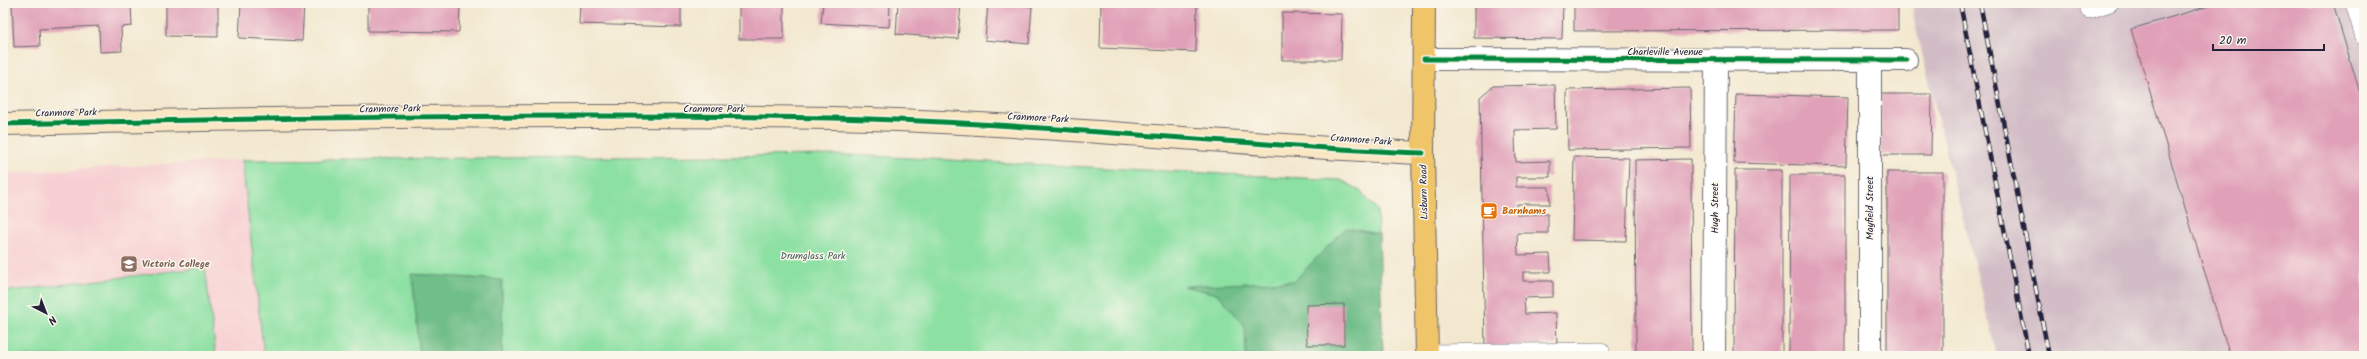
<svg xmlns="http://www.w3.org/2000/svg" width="2367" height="359" font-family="Kalam,sans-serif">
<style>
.built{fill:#f7cfd2}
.industrial{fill:#d2bdc6}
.green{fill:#8be0a2;stroke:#56816e}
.forest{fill:#70be88;stroke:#497062}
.building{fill:#e0a0b8}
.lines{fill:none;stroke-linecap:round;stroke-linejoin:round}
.lane-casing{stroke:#6b676f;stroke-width:18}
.street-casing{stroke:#6b676f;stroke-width:24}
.secondary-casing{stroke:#6b676f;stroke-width:24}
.primary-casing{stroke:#6b676f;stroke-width:24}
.lane{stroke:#fff;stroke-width:17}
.street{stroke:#fff;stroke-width:22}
.secondary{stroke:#f9e7c3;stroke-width:22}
.primary{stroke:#f0c469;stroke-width:22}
.rail-casing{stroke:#22223b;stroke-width:4.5}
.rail{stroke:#fbf7ec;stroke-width:3;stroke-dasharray:9;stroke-linecap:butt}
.cycleway-casing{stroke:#fbf7ec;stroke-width:8}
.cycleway{stroke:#00873e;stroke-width:5}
.labels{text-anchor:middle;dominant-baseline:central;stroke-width:3;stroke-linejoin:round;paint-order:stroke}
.street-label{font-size:10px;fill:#22223b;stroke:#fbf7ec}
.food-label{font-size:10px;font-weight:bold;fill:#c56008;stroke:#fbf7ec;text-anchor:start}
.park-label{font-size:10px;fill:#425b5a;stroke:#fbf7ec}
.education-label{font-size:10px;font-weight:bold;fill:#785e54;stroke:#fbf7ec;text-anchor:start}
</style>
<rect width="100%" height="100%" fill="#fbf7ec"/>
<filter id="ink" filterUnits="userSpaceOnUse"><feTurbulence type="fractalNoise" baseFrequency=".025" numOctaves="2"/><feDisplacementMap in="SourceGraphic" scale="8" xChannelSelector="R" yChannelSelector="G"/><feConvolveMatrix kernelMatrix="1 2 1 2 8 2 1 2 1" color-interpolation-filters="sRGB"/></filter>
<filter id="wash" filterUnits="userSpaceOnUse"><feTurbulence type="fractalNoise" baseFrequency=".012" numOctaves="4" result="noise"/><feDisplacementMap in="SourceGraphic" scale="16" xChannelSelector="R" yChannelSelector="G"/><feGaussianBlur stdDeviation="0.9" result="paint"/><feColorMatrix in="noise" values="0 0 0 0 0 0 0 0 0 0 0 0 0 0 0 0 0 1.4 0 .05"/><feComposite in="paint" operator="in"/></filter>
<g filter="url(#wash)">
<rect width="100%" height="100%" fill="#f3e8cf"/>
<path class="built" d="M242,160l22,196h-261v-183z"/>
<path class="industrial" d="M1912,3h452v353h-367l-82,-331z"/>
<g class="green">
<path d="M851,155l490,25 19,11 17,19 6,146h-1119l-22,-196z"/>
<path d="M205,267l11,89h-213v-64z"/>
</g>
<g class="forest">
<path d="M1346,228l33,6 4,122h-137l-1,-30 -27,-32 -35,-8 111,-5z"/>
<path d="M412,274l90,6v76h-82z"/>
</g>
<g id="blocks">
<g class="building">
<path d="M12,3h119l1,23 -11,1 1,24 -22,1 -1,-26 -60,3 1,17 -26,1z"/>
<path d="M218,3v34l-52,-1v-32z"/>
<path d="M241,3h63l-2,38 -63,-3z"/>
<path d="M368,3h92l-1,29 -91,-1z"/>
<path d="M580,3h101v24l-102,-3z"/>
<rect x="739" y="3" width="45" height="36"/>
<path d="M823,3h67l-1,24 -68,-4z"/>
<path d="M898,3h63l-3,36 -62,-5z"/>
<path d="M988,3h32l-1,2 13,2 -3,37 -44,-4z"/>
<path d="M1101,3h96l-1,49 -96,-4z"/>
<path d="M1474,3h89l-1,36 -88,-1z"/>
<path d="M1574,3h324v27l-324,1z"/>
<path d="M2219,3h114l31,103v250h-134l-99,-327z"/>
<path d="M1282,13l60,1 -1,46h-59z"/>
<path d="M1555,85l1,44 -41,1v8l1,24 34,-1v16h-34v10h33l1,17h-33v11l31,-1v19h-31l1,22 32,-1 1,18h-28v9h30v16l-29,1 1,16 31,-1 1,32 -72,1 -5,-249 13,-11z"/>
<path d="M1690,88l1,60 -123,2 -1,-60z"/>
<path d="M1736,94l112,3 -2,69 -112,-3z"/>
<path d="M1881,94h51l-1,61h-50z"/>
<path d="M1574,157l55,1 -3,83 -54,-1z"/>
<path d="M1691,159l1,197h-56l-1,-196z"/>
<path d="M1735,170h47v186h-48z"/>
<rect x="1887" y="172" width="56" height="184"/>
<path d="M1790,175h55v181h-56z"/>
<path d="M1344,304v41h-37l-1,-40z"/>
</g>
</g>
</g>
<g filter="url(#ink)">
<use href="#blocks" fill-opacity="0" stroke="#6b676f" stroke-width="1"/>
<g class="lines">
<defs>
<g id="lane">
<path d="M2354,3l10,34"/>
<path d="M2089,10l21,-7"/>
<path d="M1427,353l174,-2"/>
</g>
<g id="street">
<path d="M1424,59l482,1"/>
<path d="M1714,356l2,-295"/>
<path d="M1870,356v-296"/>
</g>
<path id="secondary" d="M3,124c276,-6 552,-11 829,-6 197,4 394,27 591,35"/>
<path id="primary" d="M1424,3l-1,150 4,203"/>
</defs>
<use href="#lane" class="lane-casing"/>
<use href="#street" class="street-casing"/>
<use href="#secondary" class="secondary-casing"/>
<use href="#primary" class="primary-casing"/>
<use href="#lane" class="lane"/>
<use href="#street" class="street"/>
<use href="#secondary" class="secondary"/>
<use href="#primary" class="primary"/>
<defs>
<g id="rail">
<path d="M1960,3l69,353"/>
<path d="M1980,3l69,353"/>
</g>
</defs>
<use href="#rail" class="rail-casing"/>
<use href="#rail" class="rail"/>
<defs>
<g id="cycleway">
<path d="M1424,59l482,1"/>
<path d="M3,124c276,-6 552,-11 829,-6 197,4 394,27 591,35"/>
</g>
</defs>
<use href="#cycleway" class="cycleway-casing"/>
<use href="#cycleway" class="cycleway"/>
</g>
</g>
<defs>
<symbol id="cafe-square" viewBox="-11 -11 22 22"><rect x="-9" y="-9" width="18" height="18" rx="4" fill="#e8710a" stroke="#fbf7ec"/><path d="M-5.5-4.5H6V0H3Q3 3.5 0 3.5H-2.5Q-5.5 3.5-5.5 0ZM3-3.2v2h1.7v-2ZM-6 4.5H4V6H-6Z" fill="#fff"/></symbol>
<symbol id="school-square" viewBox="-11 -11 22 22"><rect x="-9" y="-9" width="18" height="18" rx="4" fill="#8d6e63" stroke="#fbf7ec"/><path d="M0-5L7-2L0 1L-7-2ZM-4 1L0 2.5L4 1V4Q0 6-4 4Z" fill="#fff"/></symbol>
</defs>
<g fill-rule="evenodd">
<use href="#cafe-square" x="1479" y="201" width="20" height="20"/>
<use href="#school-square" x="119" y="254" width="20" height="20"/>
</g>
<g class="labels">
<g class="street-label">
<text x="1665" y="52">Charleville Avenue</text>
<text transform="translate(390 109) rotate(-1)">Cranmore Park</text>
<text x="714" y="109">Cranmore Park</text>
<text transform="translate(66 113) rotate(-1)">Cranmore Park</text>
<text transform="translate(1038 118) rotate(3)">Cranmore Park</text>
<text transform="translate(1361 140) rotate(4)">Cranmore Park</text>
<text transform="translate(1424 192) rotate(-91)">Lisburn Road</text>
<text transform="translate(1715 208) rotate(-90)">Hugh Street</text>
<text transform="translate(1870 208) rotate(-90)">Mayfield Street</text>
</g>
<g class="food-label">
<text x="1502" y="211">Barnhams</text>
</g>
<g class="park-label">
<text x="813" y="256">Drumglass Park</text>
</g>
<g class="education-label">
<text x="142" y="264">Victoria College</text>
</g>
</g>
<rect width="2367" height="359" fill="none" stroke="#fbf7ec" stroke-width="16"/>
<g transform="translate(46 313) rotate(138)" stroke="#fbf7ec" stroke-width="3" paint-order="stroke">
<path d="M0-3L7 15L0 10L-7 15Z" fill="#22223b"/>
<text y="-6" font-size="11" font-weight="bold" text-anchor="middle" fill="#22223b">N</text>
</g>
<path d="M2213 44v6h111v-6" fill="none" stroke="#22223b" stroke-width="2"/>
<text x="2219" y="44" font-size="12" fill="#22223b" stroke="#fbf7ec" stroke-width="3" paint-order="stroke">20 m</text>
</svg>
